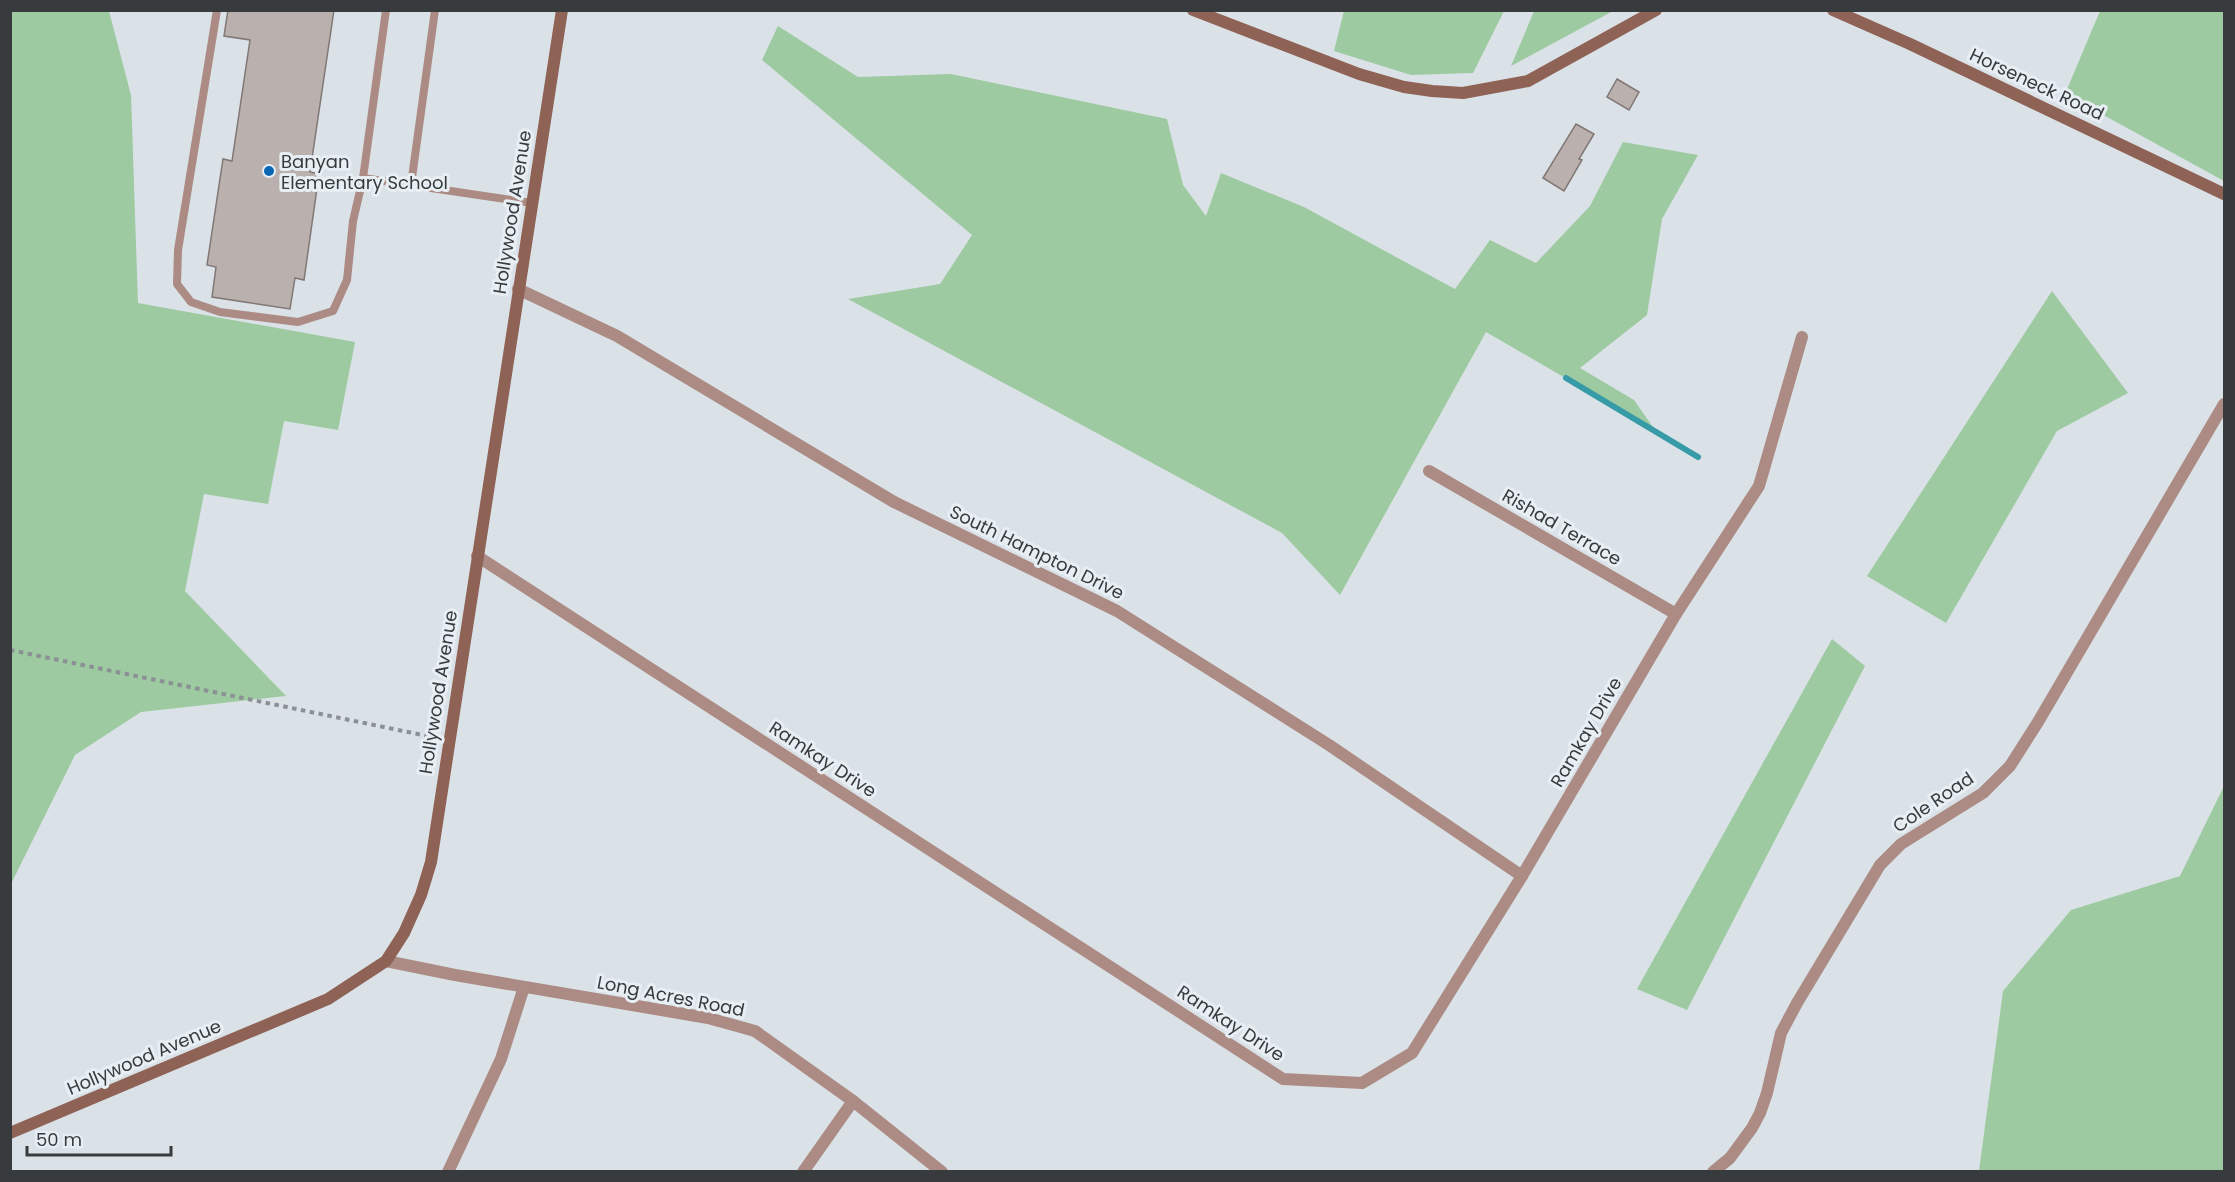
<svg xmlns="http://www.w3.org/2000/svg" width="2235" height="1182" font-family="Poppins,sans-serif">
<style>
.green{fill:#9ecaa1}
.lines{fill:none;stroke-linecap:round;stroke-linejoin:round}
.stream{stroke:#379aa7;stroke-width:6}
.building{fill:#bab0ae;stroke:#817775;stroke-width:1.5}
.path{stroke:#8b9095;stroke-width:4;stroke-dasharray:4.5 4.5;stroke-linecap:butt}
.lane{stroke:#ab8b83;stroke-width:8}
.street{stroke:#ab8b83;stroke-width:12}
.secondary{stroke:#8f6256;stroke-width:12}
.poi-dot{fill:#0866b3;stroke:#e7eff5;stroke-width:2}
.labels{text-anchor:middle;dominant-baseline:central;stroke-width:6;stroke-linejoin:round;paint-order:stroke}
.street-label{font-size:18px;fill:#383b3e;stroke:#e7eff5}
.poi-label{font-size:18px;fill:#383b3e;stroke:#e7eff5;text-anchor:start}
</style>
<rect width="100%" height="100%" fill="#dae2e8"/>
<g class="green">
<path d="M11,10l98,1 22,84 7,208 217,39 -17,88 -54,-9 -16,83 -64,-10 -19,97 101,105 -145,16 -66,43 -64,129z"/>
<path d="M1344,11v-1l160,1 -31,62 -62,2 -77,-24z"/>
<path d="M1534,11v-1l79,1 -102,55z"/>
<path d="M2100,11h124v170l-159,-87z"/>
<path d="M778,26l80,51 93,-3 216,45 16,66 23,31 15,-43 83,34 151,82 35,-49 46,23 54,-57 33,-64 75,13 -36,64 -15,96 -67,53 54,32 21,30 -169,-98 -146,263 -58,-62 -434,-234 92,-15 32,-49 -210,-175z"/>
<path d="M2052,291l76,102 -71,38 -111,192 -79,-47z"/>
<path d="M1832,639l33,27 -178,344 -50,-21z"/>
<path d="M2224,786v385h-245l24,-180 68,-81 109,-34z"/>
</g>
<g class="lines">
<path class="stream" d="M1566,378l132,79"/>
</g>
<g class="building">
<path d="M228,10h106l-24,162 9,2 -15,106 -9,-2 -5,31 -78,-12 4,-30 -9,-2 16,-106 9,2 18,-121 -26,-4z"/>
<path d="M1617,79l22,13 -10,18 -22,-13z"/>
<path d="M1576,124l18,10 -15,25 3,1 -18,31 -21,-13z"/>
</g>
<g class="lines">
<path class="path" d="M10,650l427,88"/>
<g class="lane">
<path d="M217,10l-39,240 -1,34 14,18 29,10 78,10 35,-11 14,-31 6,-59 10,-43"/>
<path d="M386,10l-23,168 169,25"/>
<path d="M411,185l24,-175"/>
</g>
<g class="street">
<path d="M518,289l99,47 277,166 223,109 212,134 193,131"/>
<path d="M1429,471l247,143"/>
<path d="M477,556l806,523 79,4 50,-30 110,-177 154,-262 83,-128 43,-149"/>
<path d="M386,961l69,14 253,43 47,13 98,70 89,71"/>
<path d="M448,1172l53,-113 23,-72"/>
<path d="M803,1172l50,-71"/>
<path d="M1713,1172l17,-14 22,-30 8,-15 7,-20 14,-60 16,-30 83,-138 21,-21 82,-51 27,-27 28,-44 186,-318"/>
</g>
<g class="secondary">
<path d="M1193,10l166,64 45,13 28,4 31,2 65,-12 128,-71"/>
<path d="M1833,10l77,34 314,150"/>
<path d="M10,1133l318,-134 58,-38 18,-28 17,-38 10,-33 131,-852"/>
</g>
</g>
<circle class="poi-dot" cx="269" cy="171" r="6"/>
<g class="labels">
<g class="street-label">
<text transform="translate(2037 84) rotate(25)">Horseneck Road</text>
<text transform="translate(512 212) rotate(-81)">Hollywood Avenue</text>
<text transform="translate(1562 527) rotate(30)">Rishad Terrace</text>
<text transform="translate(1037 552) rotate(26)">South Hampton Drive</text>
<text transform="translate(438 692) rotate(-81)">Hollywood Avenue</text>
<text transform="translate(1586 732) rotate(-60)">Ramkay Drive</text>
<text transform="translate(823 759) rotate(33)">Ramkay Drive</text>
<text transform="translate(1933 802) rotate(-34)">Cole Road</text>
<text transform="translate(671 996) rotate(11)">Long Acres Road</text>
<text transform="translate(1231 1023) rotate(33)">Ramkay Drive</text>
<text transform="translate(144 1057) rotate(-23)">Hollywood Avenue</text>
</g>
<g class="poi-label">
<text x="281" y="161">Banyan<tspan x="281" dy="21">Elementary School</tspan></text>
</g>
</g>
<rect width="2235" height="1182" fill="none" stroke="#383b3e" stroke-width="24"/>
<path d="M27 1146v9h144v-9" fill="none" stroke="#383b3e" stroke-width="3"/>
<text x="36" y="1146" font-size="18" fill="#383b3e" stroke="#e7eff5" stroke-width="4.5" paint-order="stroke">50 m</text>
</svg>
